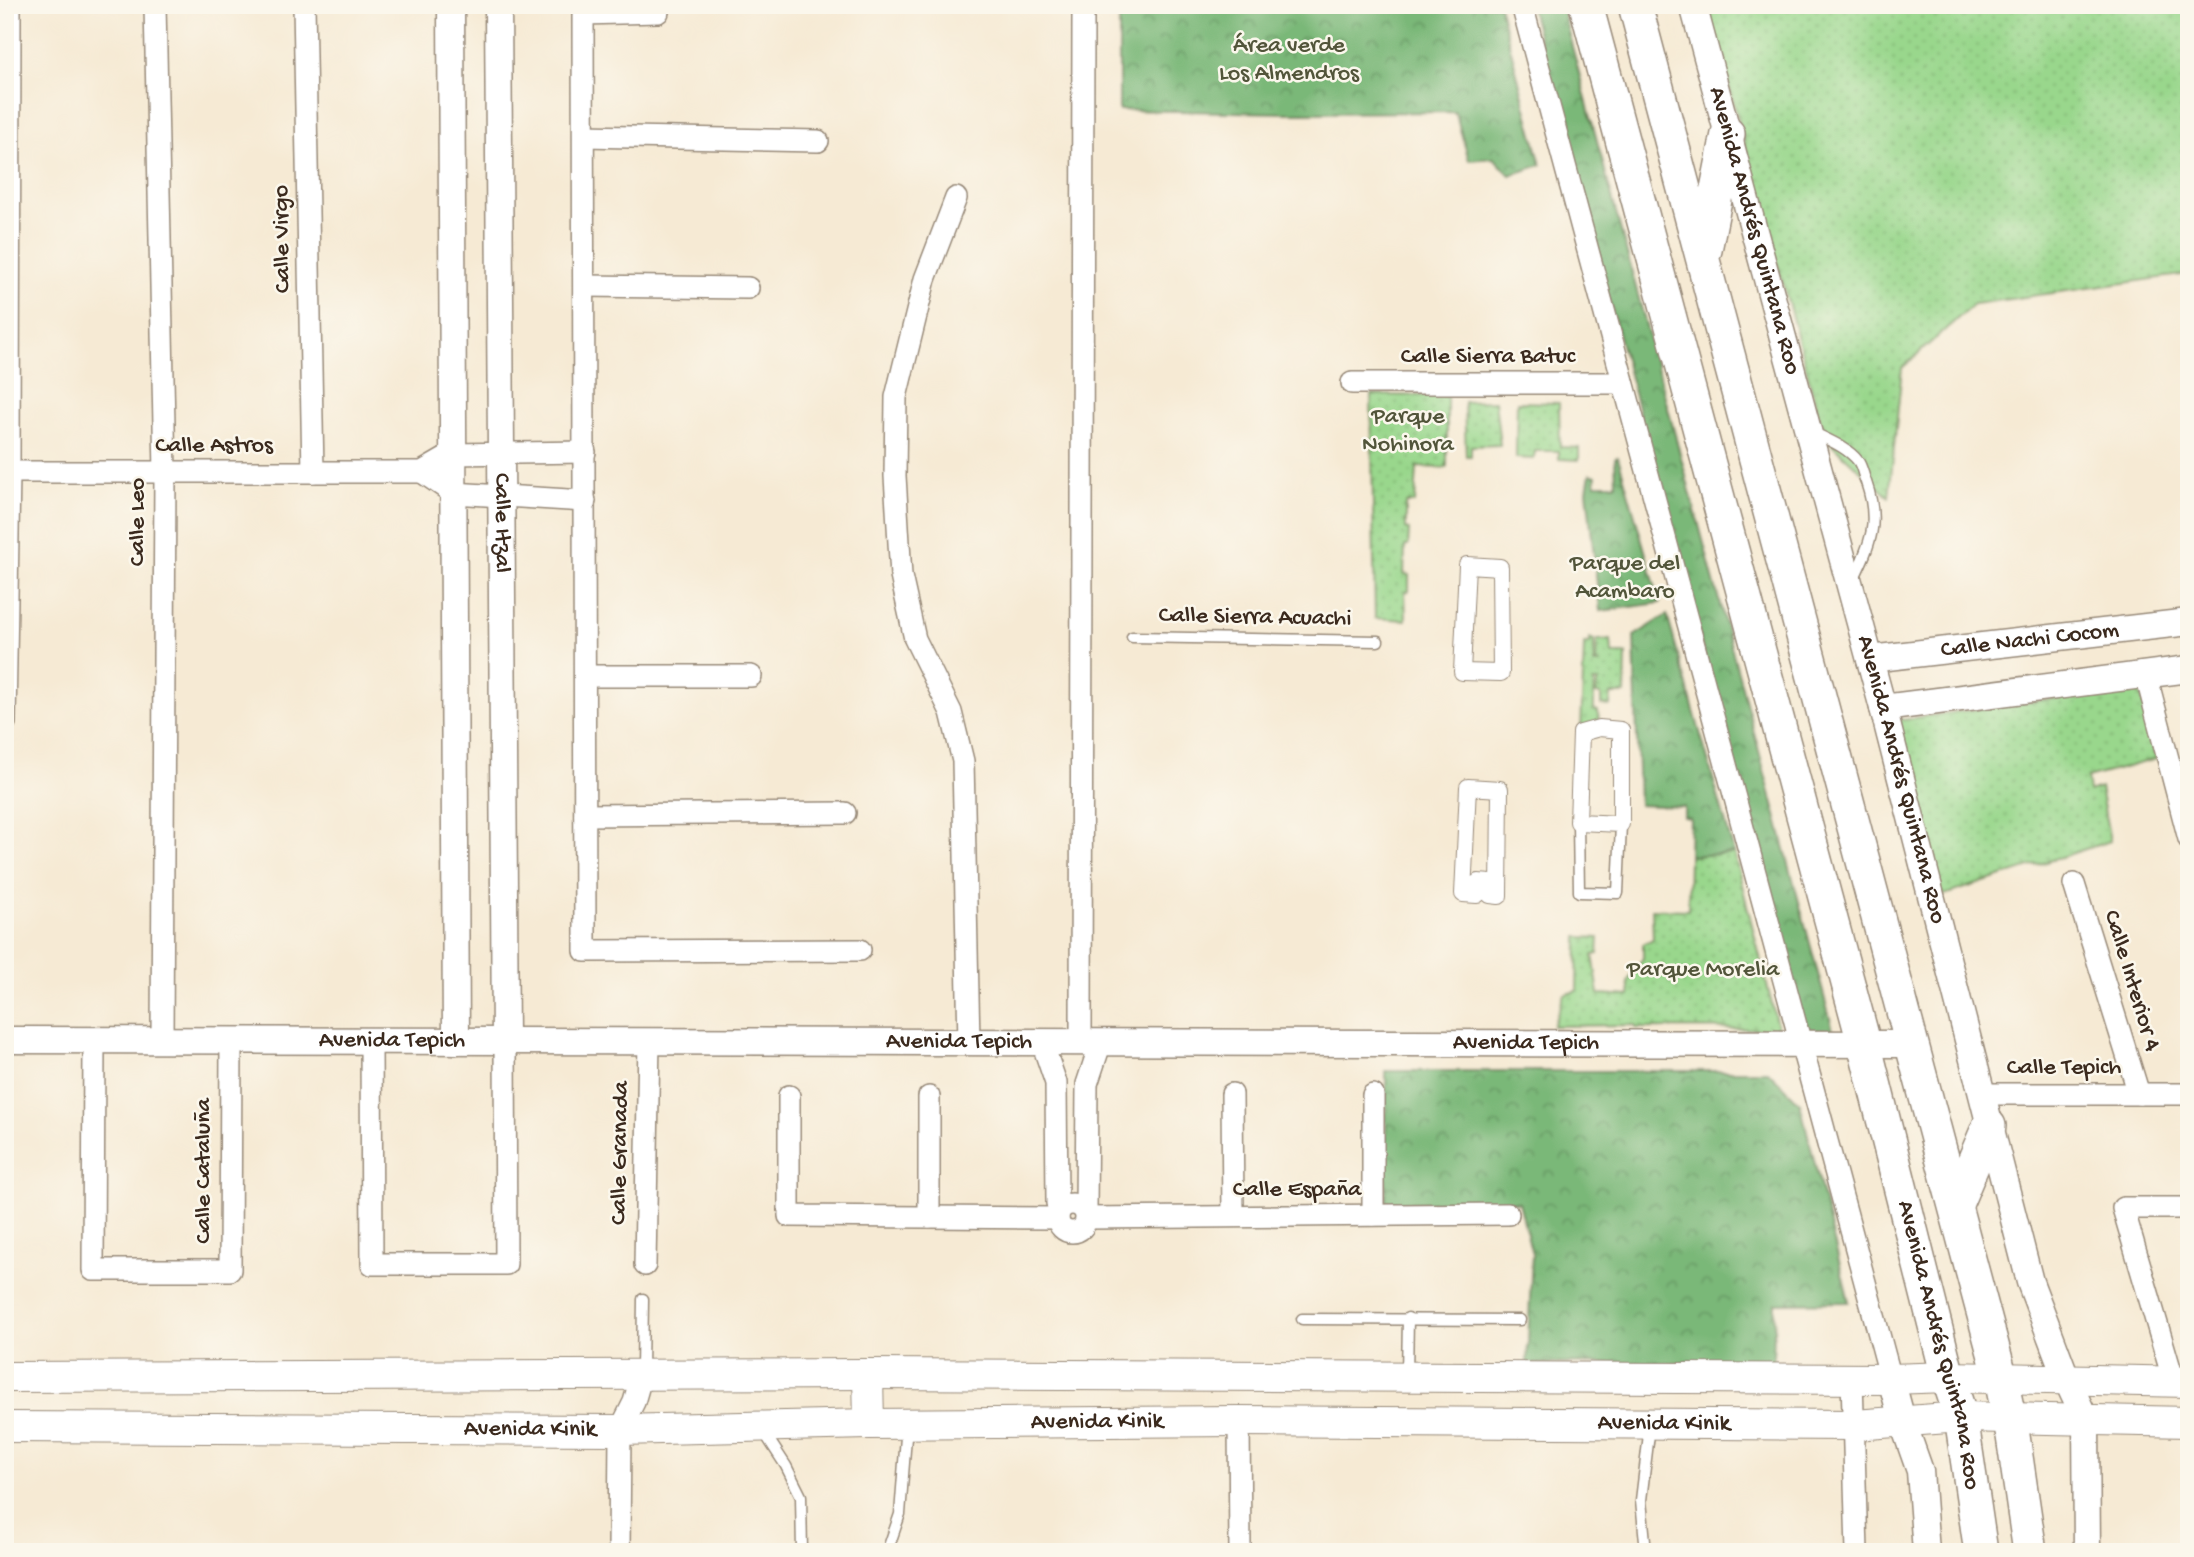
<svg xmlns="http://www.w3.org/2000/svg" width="2194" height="1557" font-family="'Gochi Hand',sans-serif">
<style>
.green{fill:url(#green-dots);stroke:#6a8055;stroke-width:2}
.forest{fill:url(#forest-crowns);stroke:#5a714b;stroke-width:2}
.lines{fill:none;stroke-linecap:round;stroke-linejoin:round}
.service-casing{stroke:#988a79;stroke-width:13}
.pedestrian-casing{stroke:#988a79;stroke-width:18}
.minor-casing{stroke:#988a79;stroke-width:24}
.tertiary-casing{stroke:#988a79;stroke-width:29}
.secondary-casing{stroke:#988a79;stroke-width:32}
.primary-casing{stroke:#988a79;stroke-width:36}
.service{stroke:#fff;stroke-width:10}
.pedestrian{stroke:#fff;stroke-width:16}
.minor{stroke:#fff;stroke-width:21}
.tertiary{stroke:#fff;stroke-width:26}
.secondary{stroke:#fff;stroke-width:30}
.primary{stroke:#fff;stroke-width:33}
.labels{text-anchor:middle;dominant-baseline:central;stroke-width:5;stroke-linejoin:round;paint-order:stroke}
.park-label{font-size:24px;fill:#52553a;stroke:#fbf7ec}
.street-label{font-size:24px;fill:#3b2a1e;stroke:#fbf7ec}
</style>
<defs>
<pattern id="green-dots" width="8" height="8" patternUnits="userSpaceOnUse" patternTransform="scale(1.75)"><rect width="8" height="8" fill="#99d78c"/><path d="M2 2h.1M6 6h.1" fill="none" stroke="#85b978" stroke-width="1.8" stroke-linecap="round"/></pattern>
<pattern id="forest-crowns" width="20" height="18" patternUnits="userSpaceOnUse" patternTransform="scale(1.75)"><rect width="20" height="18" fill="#7ab878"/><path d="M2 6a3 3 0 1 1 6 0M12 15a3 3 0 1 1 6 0" fill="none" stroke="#659662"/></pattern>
</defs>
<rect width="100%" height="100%" fill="#fbf7ec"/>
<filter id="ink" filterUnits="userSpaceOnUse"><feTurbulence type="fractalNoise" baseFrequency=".0143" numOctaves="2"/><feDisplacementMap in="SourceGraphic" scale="14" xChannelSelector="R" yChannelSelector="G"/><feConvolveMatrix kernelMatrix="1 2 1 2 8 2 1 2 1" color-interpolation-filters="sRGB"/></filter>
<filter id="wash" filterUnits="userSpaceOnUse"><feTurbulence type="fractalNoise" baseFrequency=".00686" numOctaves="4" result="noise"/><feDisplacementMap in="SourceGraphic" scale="28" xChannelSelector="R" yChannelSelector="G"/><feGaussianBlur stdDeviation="1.57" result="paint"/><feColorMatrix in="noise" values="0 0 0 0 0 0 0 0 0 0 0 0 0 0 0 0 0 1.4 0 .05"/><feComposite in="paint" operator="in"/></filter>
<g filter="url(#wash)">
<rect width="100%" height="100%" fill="#f6ead4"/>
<g class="green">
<path d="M1707,5h482v269l-215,30 -72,64 -13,129 -64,-59z"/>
<path d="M1371,395l76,1v72l-30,-1 -2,36h-9v26l3,1 -1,16h-3l-1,28 5,1v16l-4,1 1,28 -31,-2z"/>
<path d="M1495,401l5,44 -29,1v10h-5l-2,-54z"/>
<path d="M1517,402l42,1 1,44 19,1v12l-20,-1v-8h-24l-1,8 -18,-1z"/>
<path d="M1590,639l4,1v24h6l-4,-2 1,-22h14l1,14h14l-1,40h-14l-1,12 -9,-1v-10l-5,-1 1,-10 2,-2h-5v28l4,1 1,11 -18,11 3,-89h6z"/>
<path d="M2139,687l17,72 -69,19 2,14 11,-4 10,53 -175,57 -44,-177z"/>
<path d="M1734,853l44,176 -142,-1 -1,-3 -82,1 11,-31 13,-4 1,-54 21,1 -1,16 -5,1 6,39 31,2 -2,-15 15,-23v-14l10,-5 -1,-30 36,1 1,-54z"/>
</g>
<g class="forest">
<path d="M1119,5h380l42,160 -31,10 -16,-17 -25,2 -14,-48 -167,1 -169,-3z"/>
<path d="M1530,5h31l272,1025 -28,1z"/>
<path d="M1618,457l42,146 -60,8 -13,-120 3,-17 6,2 -1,8h21l-1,-26z"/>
<path d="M1667,615l67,238 -45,3 1,-38 -6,-1v-10l-45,-2 -5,-169z"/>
<path d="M1386,1071h382l32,32 49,199 -74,1 -2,59 -246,2 5,-110 -13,-52 -133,1z"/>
</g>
</g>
<g filter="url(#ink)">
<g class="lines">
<defs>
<g id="service">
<path d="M1812,432c16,8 35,15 46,29 4,5 5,14 8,21 14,40 5,61 -13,98"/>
<path d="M1132,637l246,4"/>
<path d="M1578,822l43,2 -3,69 -39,-1z"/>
<path d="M1302,1319l218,1"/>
<path d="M642,1371l1,-72"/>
<path d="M1407,1375l1,-57"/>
<path d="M762,1429l24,37 15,30 1,56"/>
<path d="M887,1552l13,-38 7,-90"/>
<path d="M1646,1552l-5,-52 9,-74"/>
</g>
<g id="pedestrian">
<path d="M1467,565l33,2 1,106 -39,-1z"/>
<path d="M1599,728l22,2v94l-43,-2 3,-89z"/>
<path d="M1468,787l32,2 -1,107 -9,-1 1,-12 -13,-1 -1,13 -14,-1z"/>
</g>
<g id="minor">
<path d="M155,5l10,467 -3,568"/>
<path d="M304,5l9,467"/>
<path d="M1522,5l369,1374"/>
<path d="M658,12l-75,2 2,937 275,-1"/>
<path d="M584,136l234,5"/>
<path d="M956,198l-31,81 -29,118 -1,79 6,100 14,63 36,73 12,49 6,281"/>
<path d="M585,286l163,2"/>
<path d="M1352,383h271"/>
<path d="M5,472h417l31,-18 132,-2"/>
<path d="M422,472l31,21 132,8"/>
<path d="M2146,675l43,164"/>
<path d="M585,676h166"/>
<path d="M5,722l4,-250 1,-467"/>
<path d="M585,815l260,-2"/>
<path d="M2074,884l65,210"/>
<path d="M94,1040l-1,230h137l1,-230"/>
<path d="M371,1040l1,224h134l-1,-223"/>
<path d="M1042,1042l14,41 1,120 2,9"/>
<path d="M1081,1042l2,-1037"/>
<path d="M1232,1094l1,122"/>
<path d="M1980,1094h209"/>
<path d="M1373,1095v120"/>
<path d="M789,1096v120l269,2"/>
<circle cx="1072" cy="1218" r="14"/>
<path d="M1086,1212l1,-128 14,-42"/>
<path d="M929,1217v-120"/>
<path d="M1087,1218l421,-4"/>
<path d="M645,1265l4,-224"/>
<path d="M1852,1379l5,173"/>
<path d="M2174,1382l-51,-174h66"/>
<path d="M1239,1421l1,131"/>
<path d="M619,1552l1,-122 14,-28 8,-28"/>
</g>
<g id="tertiary">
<path d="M451,5l5,1036"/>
<path id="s1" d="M498,5l7,1036"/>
<path id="s2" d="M1693,5l190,703 147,574 37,98 19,41 1,131"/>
<path id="s3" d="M1870,659l319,-37"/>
<path d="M1883,708l306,-39"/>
<path id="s4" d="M5,1040l1906,4"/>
<path d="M1891,1379l11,41 18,51 6,81"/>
</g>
<g id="secondary">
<path d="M868,1374l1,50"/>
<path d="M5,1377l863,-3 1023,5 57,-2 241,5"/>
<path id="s5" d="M5,1427l615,3 249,-6 370,-3 616,4 106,-8 228,5"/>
</g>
<g id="primary">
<path id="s6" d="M1586,5l278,1038 84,334 13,40 20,135"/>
<path d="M1635,5l366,1374 12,57 17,116"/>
<path d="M1705,250l23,-116"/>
<path d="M1956,1204l33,-78"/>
</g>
</defs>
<use href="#service" class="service-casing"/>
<use href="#pedestrian" class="pedestrian-casing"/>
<use href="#minor" class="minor-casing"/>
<use href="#tertiary" class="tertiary-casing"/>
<use href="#secondary" class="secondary-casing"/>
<use href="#primary" class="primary-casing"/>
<use href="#service" class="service"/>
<use href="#pedestrian" class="pedestrian"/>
<use href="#minor" class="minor"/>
<use href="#tertiary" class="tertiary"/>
<use href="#secondary" class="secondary"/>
<use href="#primary" class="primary"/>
</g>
</g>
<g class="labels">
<g class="park-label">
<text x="1289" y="46">Área verde<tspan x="1289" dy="28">Los Almendros</tspan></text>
<text x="1408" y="417">Parque<tspan x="1408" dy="28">Nohinora</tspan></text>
<text x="1625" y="564">Parque del<tspan x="1625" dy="28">Acambaro</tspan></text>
<text x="1703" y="970">Parque Morelia</text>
</g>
<g class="street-label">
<text stroke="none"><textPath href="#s2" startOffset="234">Avenida Andrés Quintana Roo</textPath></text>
<text transform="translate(283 239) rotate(-91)">Calle Virgo</text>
<text x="1488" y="357">Calle Sierra Batuc</text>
<text x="214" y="446">Calle Astros</text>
<text transform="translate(138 522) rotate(-90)">Calle Leo</text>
<text stroke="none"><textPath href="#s1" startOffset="518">Calle Itzal</textPath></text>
<text transform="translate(1255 618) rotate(1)">Calle Sierra Acuachi</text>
<text stroke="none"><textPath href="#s3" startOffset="161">Calle Nachi Cocom</textPath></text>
<text stroke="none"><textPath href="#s2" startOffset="802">Avenida Andrés Quintana Roo</textPath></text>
<text transform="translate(2131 981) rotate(73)">Calle Interior 4</text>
<text stroke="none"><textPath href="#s4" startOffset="387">Avenida Tepich</textPath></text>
<text stroke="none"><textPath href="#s4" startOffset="954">Avenida Tepich</textPath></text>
<text stroke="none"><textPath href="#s4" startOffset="1521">Avenida Tepich</textPath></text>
<text x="2064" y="1068">Calle Tepich</text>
<text transform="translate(621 1153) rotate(-89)">Calle Granada</text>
<text transform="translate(204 1171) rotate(-90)">Calle Cataluña</text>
<text x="1297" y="1190">Calle España</text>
<text stroke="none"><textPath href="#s6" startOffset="1386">Avenida Andrés Quintana Roo</textPath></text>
<text stroke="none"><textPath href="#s5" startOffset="1092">Avenida Kinik</textPath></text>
<text stroke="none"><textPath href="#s5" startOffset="1659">Avenida Kinik</textPath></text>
<text stroke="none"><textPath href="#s5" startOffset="525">Avenida Kinik</textPath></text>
</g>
</g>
<rect width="2194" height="1557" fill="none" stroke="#fbf7ec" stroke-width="28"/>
</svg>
